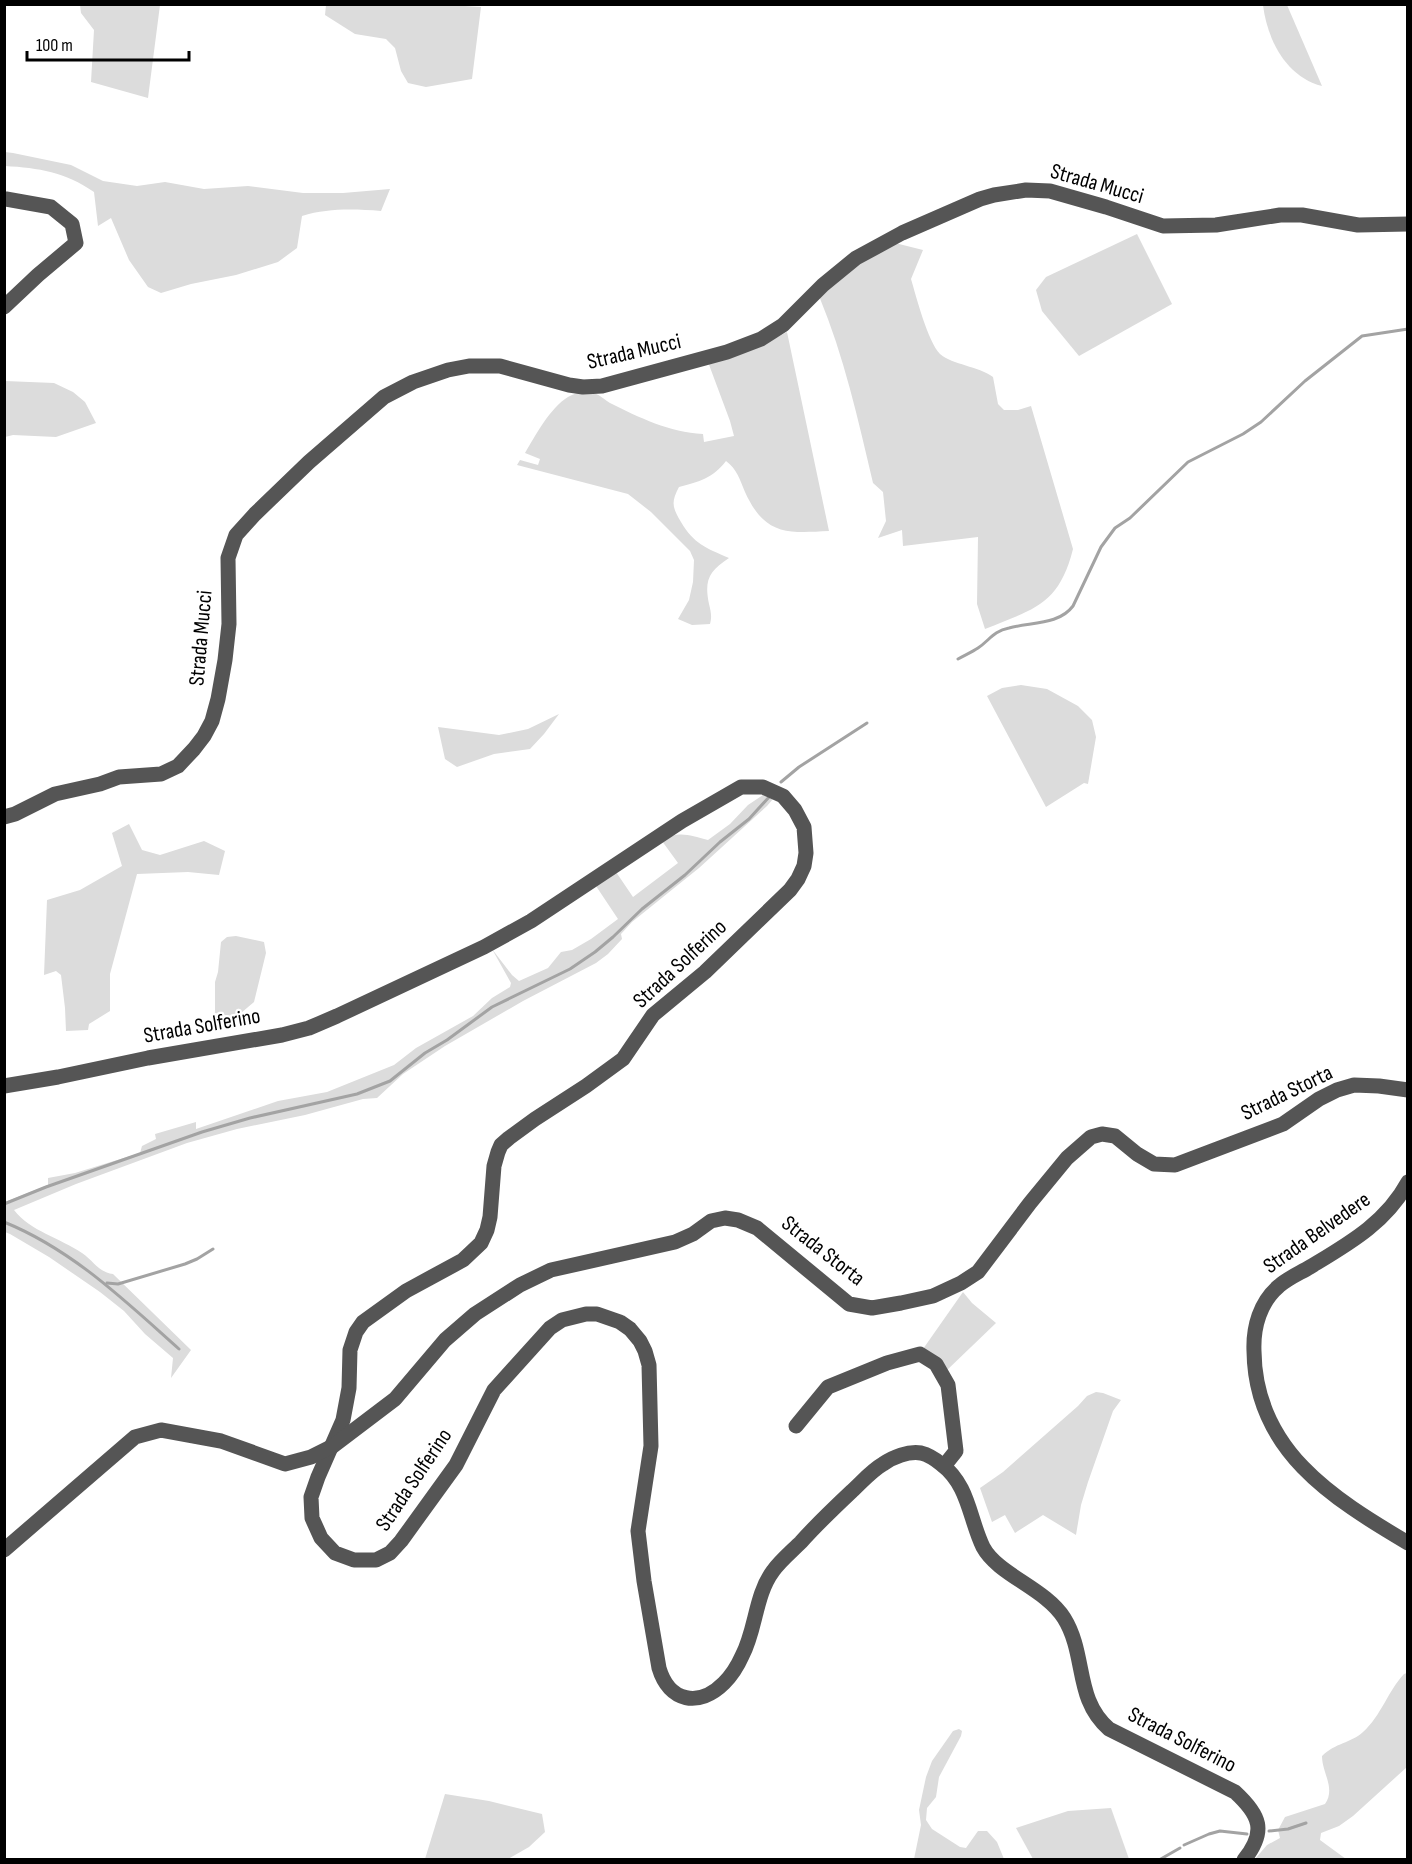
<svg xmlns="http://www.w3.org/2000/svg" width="1412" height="1864" font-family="'Sofia Sans Condensed',sans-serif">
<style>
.green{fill:#dcdcdc}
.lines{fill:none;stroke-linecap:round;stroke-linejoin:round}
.stream{stroke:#a3a3a3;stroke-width:3}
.minor{stroke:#555;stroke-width:15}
.labels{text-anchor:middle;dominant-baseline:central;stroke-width:4.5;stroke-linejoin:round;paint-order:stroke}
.street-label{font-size:22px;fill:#000;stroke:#fff}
</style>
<rect width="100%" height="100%" fill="#fff"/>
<g class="green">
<path d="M432,4l49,3 -9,72 -46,8 -18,-4 -7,-12 -6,-23 -9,-9 -31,-5 -30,-19 1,-10z"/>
<path d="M80,5h80l-12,93 -57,-16 3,-52 -13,-17z"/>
<path d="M1263,5h24l35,81c-36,-9 -55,-47 -59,-81z"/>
<path d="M5,152l8,1 58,12 32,16 34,5 28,-4 39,7 44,-3 55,7h40l47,-4 -9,22c-27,-2 -53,-3 -79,5l-5,32 -19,14 -42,13 -45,9 -30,9 -13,-6 -19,-27 -18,-42 -13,8 -4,-34c-29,-20 -55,-24 -89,-26z"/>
<path d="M1137,234l35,70 -93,52 -37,-45 -6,-21 10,-13z"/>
<path d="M895,243l28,7 -12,29c5,17 17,63 29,75 13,11 38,12 53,23l5,27 6,6h14l13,-4 42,143c-14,56 -39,60 -88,80l-8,-25 1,-67 -75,9 -1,-16 -24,8 8,-17 -3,-29 -10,-9c-15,-64 -29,-127 -54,-187l32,-29z"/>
<path d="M787,332l42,199c-41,2 -64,5 -84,-39 -5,-12 -8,-23 -19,-31 -14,18 -26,20 -47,26 -8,15 -7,20 2,35 13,22 25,26 48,36 -20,13 -25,22 -20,46 2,8 3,13 1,20l-18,1 -14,-6 11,-19 4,-18 1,-22 -4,-9 -39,-39 -23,-18 -111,-29 3,-5 18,5 2,-6 -15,-6c10,-17 25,-45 43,-56 7,-4 18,-7 26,-4 6,2 11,7 16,10 30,15 59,29 93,31l1,8 30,-6 -4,-15 -22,-59 54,-17z"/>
<path d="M5,381l49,2 19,9 12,10 11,21 -40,14 -43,-2 -8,2z"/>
<path d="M1021,685l26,4 31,17 14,14 4,17 -8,47 -4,-1 -38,24 -59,-111 15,-8z"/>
<path d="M559,714l-15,20 -14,15 -36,5 -37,13 -12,-8 -7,-32 61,8 29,-6z"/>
<path d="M763,795l10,4 -6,7 -68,62 -67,54 -11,12 1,5 -14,15 -12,9 -73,38 -78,45 -42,28 -26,24 -14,1 -58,16 -68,14 -50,14 -111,41 -62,26c16,21 46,28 68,43 12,8 16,19 31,21l78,76 -20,28 2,-20 -28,-24 -21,-23 -24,-19 -51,-35 -39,-23 -5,-2v-30l43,-17v-7l27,-5 65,-20 2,-7 14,-7 -1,-5 41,-12v7l82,-28 49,-9 67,-27 22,-17 57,-32 19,-18 18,-11 1,-4 -19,-34 20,26 7,6 29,-13 13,-16 11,-2 19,-11 27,-20 -22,-33 20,-14 17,25 45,-34 -16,-22c16,-11 27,-6 46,-1l22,-16 18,-19z"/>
<path d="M129,824l13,26 18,5 44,-14 21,10 -6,24 -31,-3 -51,2 -27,100v37l-21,13 -1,6 -22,1 -1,-23 -4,-33 -5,-4 -12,4 3,-75 33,-10 42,-24 -10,-33z"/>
<path d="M236,936l28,6 2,11 -12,49 -13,11 -8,4 -18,-4v-31l3,-10 3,-30 6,-5z"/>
<path d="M963,1292l9,11 24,20 -50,48 -23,-22z"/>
<path d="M1096,1392l7,1 18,7 -8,11 -25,71 -7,23 -5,30 -33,-20 -28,18 -10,-18 -13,7 -12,-34 23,-16 75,-66 9,-10z"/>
<path d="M1407,1673v94l-54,49 -14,10 -18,7 -1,7 26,19h-91l12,-14 13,-7 -2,-8 7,-13 40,-13c11,-16 -3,-31 -3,-48 13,-13 29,-13 41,-24 18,-16 25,-41 41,-58z"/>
<path d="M959,1729l3,2 -1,5 -22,41 -3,20 -9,11 -1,12 6,9 28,18 6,1 12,-17h9l10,11 7,17h-90l7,-34 -2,-15 7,-33 6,-16 21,-30z"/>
<path d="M445,1794l44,7 53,13 3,18 -16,15 -21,12h-83z"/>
<path d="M1111,1808l18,51h-96l-17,-31 52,-17z"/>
</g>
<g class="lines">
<g class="stream">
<path d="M958,659c7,-4 14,-7 20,-11 12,-8 15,-17 31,-20 22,-6 50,-3 64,-22l28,-59 14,-19 15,-10 58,-56 55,-28 18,-12 44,-41 57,-45 46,-7"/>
<path d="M781,782l18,-15 68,-44"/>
<path d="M4,1204l42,-17 156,-55 48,-14 107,-24 33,-13 35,-28 22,-13 45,-33 78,-38 25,-17 18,-15 29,-28 43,-34 35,-33 29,-23 21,-23"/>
<path d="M4,1222c69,28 121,79 175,127"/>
<path d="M107,1283l11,1 67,-20 12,-5 16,-10"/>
<path d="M1269,1831l19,-2 18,-6"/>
<path d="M1184,1845l25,-11 11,-3 27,3"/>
<path d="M1159,1860l21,-12"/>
</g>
<g class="minor">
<path d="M4,307l34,-32 38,-32 -4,-19 -21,-17 -45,-8"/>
<path d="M4,817l11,-3 40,-20 45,-10 19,-7 42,-3 17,-8 16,-17 10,-13 8,-15 6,-22 7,-39 4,-36 -1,-66 8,-23 19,-21 54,-52 75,-65 29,-15 35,-12 21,-4h31l69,19 14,2 19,-1 125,-34 34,-13 22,-14 40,-40 33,-27 46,-25 78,-34 14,-4 32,-5 24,1 56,16 57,19 53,-1 64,-10h22l56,10 50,-1"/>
<path d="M4,1086l54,-9 90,-19 134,-23 27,-7 28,-12 147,-69 47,-26 151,-100 59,-34h22l20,9 12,14 9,17 2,26 -2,13 -6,13 -8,11 -85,82 -52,43 -30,44 -37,27 -51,33 -26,19 -8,7 -3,7 -4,14 -4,51 -3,13 -6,13 -18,17 -57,31 -43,31 -7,10 -6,18 -1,38 -6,32 -25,57 -7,20 1,21 9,20 14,15 19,7h22l14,-7 11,-12 55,-76 38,-75 56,-62 12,-8 24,-6h11l23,8 10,7 10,12 5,10 4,14 2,81 -13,85 6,50 15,87c10,34 40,40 65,15 7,-7 14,-18 18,-27 14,-26 13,-61 31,-85 7,-10 19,-20 28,-29 16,-18 34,-35 51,-51 10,-9 19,-20 31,-27 10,-7 25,-13 38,-11 8,2 14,6 20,11 28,21 28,54 42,83 15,28 62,41 81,71 23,37 10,81 45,111l126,63c25,23 32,39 9,68"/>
<path d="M1408,1182c-22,41 -60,62 -98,85 -10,6 -22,11 -31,19 -19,16 -26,41 -25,65 1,99 78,147 154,192"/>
<path d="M796,1426l32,-39 59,-24 33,-9 16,10 12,21 8,66 -12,15"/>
<path d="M4,1550l131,-113 26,-7 60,11 64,23 26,-7 22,-11 62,-47 50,-59 30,-26 45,-29 31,-15 124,-28 18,-8 18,-13 14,-3 13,2 19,8 92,76 23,4 29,-5 32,-7 28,-13 17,-11 52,-69 37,-45 24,-21 11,-3 13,2 22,18 17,10 21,1 108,-41 36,-25 18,-9 17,-5 25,1 29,4"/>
</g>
</g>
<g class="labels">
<g class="street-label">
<text transform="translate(1097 184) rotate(16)">Strada Mucci</text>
<text transform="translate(634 352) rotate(-13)">Strada Mucci</text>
<text transform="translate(201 638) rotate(-85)">Strada Mucci</text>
<text transform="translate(680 964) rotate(-43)">Strada Solferino</text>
<text transform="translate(202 1026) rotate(-10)">Strada Solferino</text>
<text transform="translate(1287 1093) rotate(-26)">Strada Storta</text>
<text transform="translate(1317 1233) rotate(-35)">Strada Belvedere</text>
<text transform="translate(823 1251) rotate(38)">Strada Storta</text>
<text transform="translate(414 1480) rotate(-56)">Strada Solferino</text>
<text transform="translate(1182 1740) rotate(27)">Strada Solferino</text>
</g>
</g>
<rect width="1412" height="1864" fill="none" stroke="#000000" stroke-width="12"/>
<path d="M27 51v9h162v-9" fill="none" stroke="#000000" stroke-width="3"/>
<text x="36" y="51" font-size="18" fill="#000000" stroke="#ffffff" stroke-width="4.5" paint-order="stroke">100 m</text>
</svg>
